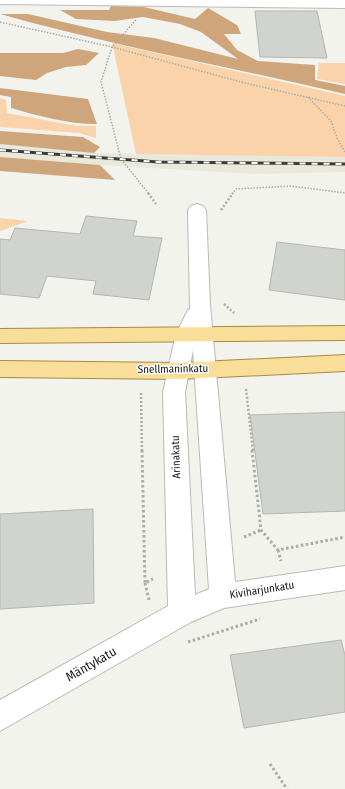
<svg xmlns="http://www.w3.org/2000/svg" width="345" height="789" font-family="'Fira Sans Condensed',sans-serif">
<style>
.built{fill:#e8e8db}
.green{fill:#fbd3ab}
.forest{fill:#cfa67b}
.building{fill:#d1d4ce;stroke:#b4b6b1}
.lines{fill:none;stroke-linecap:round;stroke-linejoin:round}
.minor-casing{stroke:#bbbbb6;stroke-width:2}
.primary-casing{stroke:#a88a40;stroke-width:2}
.path-far2{stroke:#acaca8;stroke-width:1.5;stroke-dasharray:1.5 1.5;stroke-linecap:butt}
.path-far1{stroke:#acaca8;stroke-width:2.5;stroke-dasharray:2 2;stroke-linecap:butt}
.path{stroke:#acaca8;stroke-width:3;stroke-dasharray:2.5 2.5;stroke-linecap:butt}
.minor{fill:#fff;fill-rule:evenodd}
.primary{fill:#f9de9a;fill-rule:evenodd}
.rail-casing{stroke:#3b3b39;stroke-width:3}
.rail{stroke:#fff;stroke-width:2;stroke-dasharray:6;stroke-linecap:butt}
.labels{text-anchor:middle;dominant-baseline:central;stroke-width:3;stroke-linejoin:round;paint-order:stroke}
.street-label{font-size:11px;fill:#181816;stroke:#fff}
.near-street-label{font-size:13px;fill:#181816;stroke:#fff}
</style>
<rect width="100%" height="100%" fill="#f3f3ee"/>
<path class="built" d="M0,144l94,9 251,4v15l-88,2 -157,-9 -100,-8z"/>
<g class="green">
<path d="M112,43l233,53v61l-209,-3z"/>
<path d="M319,63h26v21l-28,-5z"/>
<path d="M0,98l6,2 1,13 70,13h19v12l-17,-5 -79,-6z"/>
<path d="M0,218l28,3 -28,10z"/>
</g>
<g class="forest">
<path d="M111,6l33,1 51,12 13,-11 29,17 4,9h-17l13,16 21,11 57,4v15l30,6v8c-115,-27 -231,-48 -345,-80h28l79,18 47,6 84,21 -37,-27 -21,-8 -37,-7 -28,4 -39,-2 -16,-9h49z"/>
<path d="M78,49l21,4 -13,12 -20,2 -19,6 -11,7 -36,-4v-23h63z"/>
<path d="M0,88l88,11 9,25c-30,0 -58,-8 -86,-16v-11l-11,-2z"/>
<path d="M0,131l83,6 17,10 -6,6 -94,-9z"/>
<path d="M0,157l100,8 15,15 -115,-9z"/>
</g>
<g class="building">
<path d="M255,11h62l10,47 -67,-1z"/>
<path d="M86,216l51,5 -4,15 29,2 -13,62 -56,-6 3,-13 -49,-5 -8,22 -39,-4v-55l10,1 5,-12 65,6z"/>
<path d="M277,242l68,8v50l-76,-10z"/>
<path d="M345,412v99l-82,3 -13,-99z"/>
<path d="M93,509l1,94 -94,6v-95z"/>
<path d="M341,640l4,15v57l-101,16 -14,-73z"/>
</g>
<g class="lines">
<defs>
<g id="minor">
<path d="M0,0h345v8l-345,-4z"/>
<path d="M197,204l6,2 3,4 4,94 25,278 110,-16v24l-121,18 -33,14 -191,109v-31l168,-94 -5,-214 13,-58 12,-24 2,-1 -2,-99 3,-4zM193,350l16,239 -14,6 -10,-203z"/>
</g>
<g id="primary">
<path d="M345,326v14l-345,3v-14z"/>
<path d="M345,355v16l-166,8 -179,-2v-16l179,2z"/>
</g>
</defs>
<use href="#minor" class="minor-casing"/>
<use href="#primary" class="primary-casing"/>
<g class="path-far2">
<path d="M136,20l-24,27 -11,35 20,77 28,35"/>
<path d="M0,22l112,25 133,36 100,23"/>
<path d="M308,97l23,24 6,17 8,14"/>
<path d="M232,194l4,-5 55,-3 54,7"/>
</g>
<g class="path-far1">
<path d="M148,193l8,11"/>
<path d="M221,210l12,-17"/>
<path d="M224,304l10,9"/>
<path d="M246,389l7,62"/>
<path d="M141,393l1,58"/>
</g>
<g class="path">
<path d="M142,450l3,133 8,-4"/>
<path d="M252,450l9,80 17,20 67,-13"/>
<path d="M244,537l17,-7"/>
<path d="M278,550l3,11"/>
<path d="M145,583l4,17"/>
<path d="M188,642l72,-23"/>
<path d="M270,764l17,25"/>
</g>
<use href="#minor" class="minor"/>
<use href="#primary" class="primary"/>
<defs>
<path id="rail" d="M0,150l158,12 187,2"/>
</defs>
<use href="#rail" class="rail-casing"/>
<use href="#rail" class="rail"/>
</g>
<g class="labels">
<g class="street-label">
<text transform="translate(173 369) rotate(-1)">Snellmaninkatu</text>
<text transform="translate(176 457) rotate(-92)">Arinakatu</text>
<text transform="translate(262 590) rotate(-9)">Kiviharjunkatu</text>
</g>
<g class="near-street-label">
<text transform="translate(91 664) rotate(-30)">Mäntykatu</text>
</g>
</g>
</svg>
